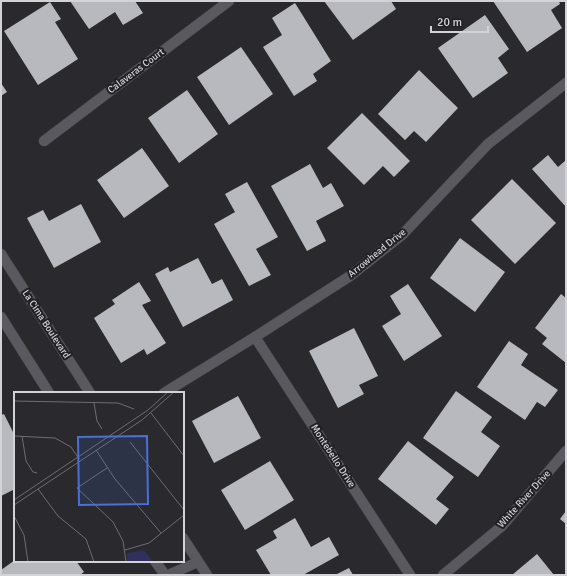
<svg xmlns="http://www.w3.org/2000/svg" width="567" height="576" font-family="Signika,sans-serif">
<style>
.building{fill:#b8b9bf}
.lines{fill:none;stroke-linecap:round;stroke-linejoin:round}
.minor-casing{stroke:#444449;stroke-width:11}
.tertiary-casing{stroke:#444449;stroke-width:11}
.minor{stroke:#59595f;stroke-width:10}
.tertiary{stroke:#59595f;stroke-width:10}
.labels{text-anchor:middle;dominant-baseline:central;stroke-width:4;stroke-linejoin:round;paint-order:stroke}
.street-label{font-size:10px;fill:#d3d3d7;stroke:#202025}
.inset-road{fill:none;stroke:#6d6d72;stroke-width:1}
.view{fill:#4a6fd8;fill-opacity:0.15;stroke:#4a6fd8;stroke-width:2}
.inset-edge{fill:none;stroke:#d3d3d7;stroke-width:2}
</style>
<rect width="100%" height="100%" fill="#29292e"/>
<g class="building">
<path d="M70,1h65l8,12 -20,12 -8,-13 -26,17z"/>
<path d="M324,1h67l5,8 -43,31z"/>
<path d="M493,1h66l1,3 -9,6 11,18 -35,24z"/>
<path d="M50,2l11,17 -6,3 23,37 -40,26 -34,-54z"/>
<path d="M295,3l36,58 -18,13 4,7 -23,15 -31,-49 19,-12 -10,-17z"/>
<path d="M485,15l24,34 -11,9 10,15 -35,25 -35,-50z"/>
<path d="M241,47l32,47 -44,31 -32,-48z"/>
<path d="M419,70l39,38 -32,34 -12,-11 -9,9 -27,-26z"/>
<path d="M1,83l6,9 -6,4z"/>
<path d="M187,90l31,44 -39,29 -31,-45z"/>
<path d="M362,113l48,48 -16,16 -11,-11 -19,19 -37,-37z"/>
<path d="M142,148l27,38 -45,32 -27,-38z"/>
<path d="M548,155l10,12 8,-7v47l-34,-38z"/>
<path d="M310,164l13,24 8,-5 13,23 -28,15 10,20 -19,10 -36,-65z"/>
<path d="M512,179l44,44 -41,41 -44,-44z"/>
<path d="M247,182l31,55 -22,12 15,26 -22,11 -35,-62 21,-12 -10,-18z"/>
<path d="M81,204l20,38 -47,26 -27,-50 16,-8 6,11z"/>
<path d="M460,238l45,34 -30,40 -45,-34z"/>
<path d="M198,258l14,26 10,-5 11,21 -50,27 -28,-53 13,-7 2,5z"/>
<path d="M139,282l12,19 -9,4 24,38 -19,12 -3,-6 -23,14 -27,-45 21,-14 -3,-4z"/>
<path d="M408,284l34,52 -38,25 -22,-35 19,-12 -11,-18z"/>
<path d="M561,294l5,4v65l-24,-19 5,-6 -12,-10z"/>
<path d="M354,328l24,48 -19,9 5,9 -26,14 -29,-57z"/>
<path d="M509,341l19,13 -7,11 37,25 -13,17 -8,-5 -12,18 -48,-33z"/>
<path d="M456,391l36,26 -11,15 19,14 -22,31 -55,-39z"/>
<path d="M238,396l23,42 -47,25 -22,-42z"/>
<path d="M4,414l11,22v53l-14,7v-81z"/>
<path d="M408,441l46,36 -18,22 13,10 -13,16 -58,-46z"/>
<path d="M270,461l24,39 -49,30 -24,-40z"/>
<path d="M566,511v13l-6,-5z"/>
<path d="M295,518l16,29 18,-10 10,18 -36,20h-32l-15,-25 21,-12 -4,-7z"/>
<path d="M537,554l17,21h-42z"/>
<path d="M15,560v1h61l8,11 -4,3h-79v-5z"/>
<path d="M349,568l4,7h-18z"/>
</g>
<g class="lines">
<defs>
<g id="minor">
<path d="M44,141l185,-140"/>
<path d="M255,337l155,238"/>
<path d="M164,393l91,-56 95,-61 52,-41 86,-91 78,-61"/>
<path d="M168,575l30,-13"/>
<path d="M443,575l59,-49 64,-75"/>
</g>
<g id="tertiary">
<path d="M1,254l89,139"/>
<path d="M1,317l48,76"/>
<path d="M183,538l24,37"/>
<path d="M155,561l10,14"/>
</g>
</defs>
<use href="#minor" class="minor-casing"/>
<use href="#tertiary" class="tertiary-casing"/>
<use href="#minor" class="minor"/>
<use href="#tertiary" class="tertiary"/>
</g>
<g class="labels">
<g class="street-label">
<text transform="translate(136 71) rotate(-37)">Calaveras Court</text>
<text transform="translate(377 253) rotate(-39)">Arrowhead Drive</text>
<text transform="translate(46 324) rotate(57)">La Cima Boulevard</text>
<text transform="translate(333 456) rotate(57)">Montebello Drive</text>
<text transform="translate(524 499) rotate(-48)">White River Drive</text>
</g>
</g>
<g transform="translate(14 392)">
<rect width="170" height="170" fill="#29292e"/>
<path d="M130,158l9,12h-26v-9z" fill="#312f5e"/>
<path class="inset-road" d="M0,9l104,2 16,6M80,11l3,18 5,8M137,21l33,43M0,44l41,2 16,9 8,12M8,44l4,25 7,11 4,1M116,50l54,68M82,58l19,29 46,54M93,76l-30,20 36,34 10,19 3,21M24,97l20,27 28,23 8,23M0,108l134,-90 20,-18M0,113l128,-85 32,-28M0,124l10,19 4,27M111,158l24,-7 35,-28"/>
<path class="view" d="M133,44l1,68 -69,1 -1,-68z"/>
<rect width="170" height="170" class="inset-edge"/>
</g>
<rect width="567" height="576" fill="none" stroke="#d3d3d7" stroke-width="4"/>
<path d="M431 26v6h57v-6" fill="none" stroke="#d3d3d7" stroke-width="2"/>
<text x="437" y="26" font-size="12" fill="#d3d3d7" stroke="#202025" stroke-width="3" paint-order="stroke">20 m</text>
</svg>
